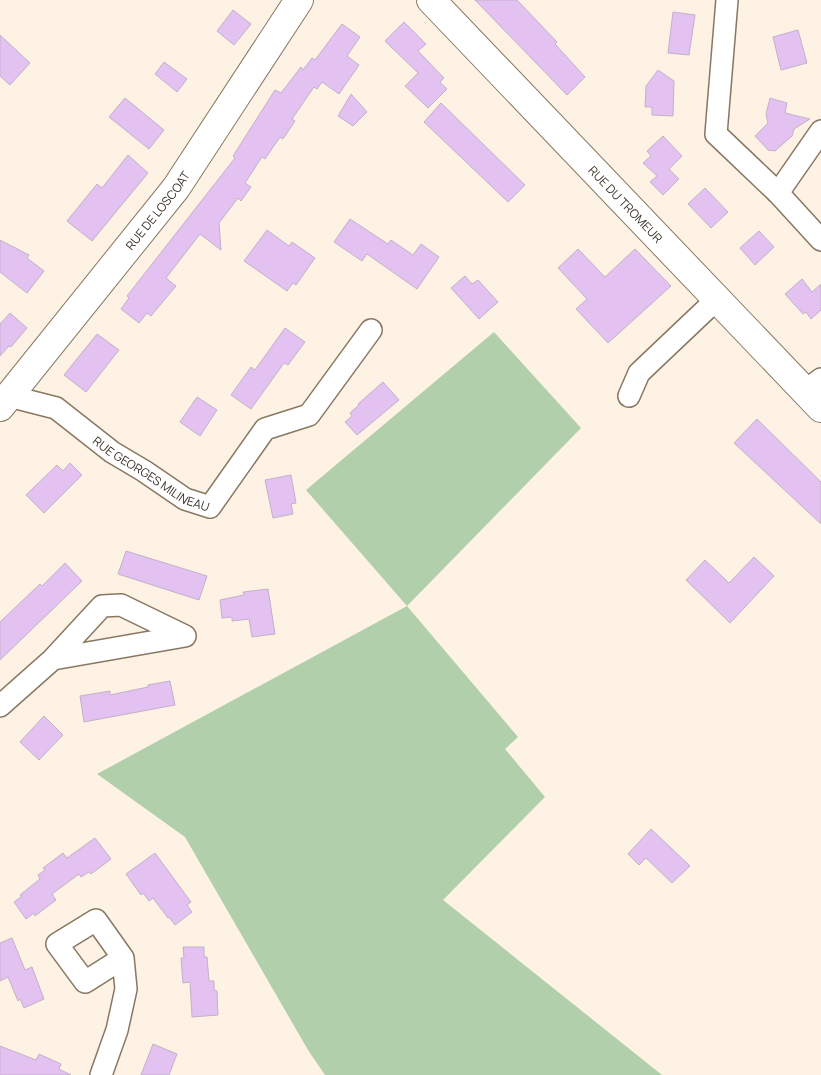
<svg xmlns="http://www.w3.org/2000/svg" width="821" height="1075" font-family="Manrope,sans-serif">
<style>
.green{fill:#b0cfaa}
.building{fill:#e3c1f1;stroke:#c2b1c9}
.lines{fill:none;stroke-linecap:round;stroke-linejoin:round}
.street-casing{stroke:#887862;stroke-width:24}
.secondary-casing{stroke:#887862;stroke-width:30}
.street{stroke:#fff;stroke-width:21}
.secondary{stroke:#fff;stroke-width:28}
.labels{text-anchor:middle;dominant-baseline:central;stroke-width:4;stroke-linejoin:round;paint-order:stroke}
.street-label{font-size:12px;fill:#383127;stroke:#fff}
</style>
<rect width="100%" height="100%" fill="#fdf2e3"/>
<path class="green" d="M494,332l87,96 -174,178 111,131 -13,12 40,48 -102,103 219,175h-337l-17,-25 -123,-213 -88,-63 310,-168 -101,-116z"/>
<g class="building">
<path d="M475,0h42l40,42 -2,2 30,33 -18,18z"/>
<path d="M233,10l18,14 -17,21 -17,-14z"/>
<path d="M673,12l22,3 -6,40 -21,-2z"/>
<path d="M404,22l22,22 -8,7 26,27 -4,4 7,7 -19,19 -23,-22 13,-13 -33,-32z"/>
<path d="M342,24l18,13 -13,19 12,9 -20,29 -17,-12 -5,7 -3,-2 -22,32 3,2 -12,18 -3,-2 -15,22 -3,-2 -17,26 6,4 -10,14 -3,-3 -19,25 2,27 -21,-16 -34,44 10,8 -25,30 -4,-3 -8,10 -18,-14 8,-11 -2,-2 108,-138 -2,-2 42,-66 6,3 20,-26 2,3 9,-12 3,2z"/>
<path d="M798,30l9,33 -26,7 -8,-33z"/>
<path d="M0,35l30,28 -20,22 -10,-9z"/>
<path d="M164,62l23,17 -10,13 -22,-18z"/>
<path d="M658,70l16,11 -1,35 -21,-1v-8h-7l1,-21z"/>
<path d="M351,94l16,18 -14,14 -15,-10z"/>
<path d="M125,98l39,32 -15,19 -40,-32z"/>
<path d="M770,98l17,5 -2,10 25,6 -16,10 -2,7 -17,15 -7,-1 -13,-14 13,-13 -2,-9z"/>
<path d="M441,103l84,82 -17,17 -84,-80z"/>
<path d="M663,136l19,20 -13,13 10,10 -16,16 -13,-13 7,-6 -14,-13 8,-7 -4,-5z"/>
<path d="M128,155l20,18 -56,68 -25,-20 30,-37 5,4z"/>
<path d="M705,188l23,24 -17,16 -23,-24z"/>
<path d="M350,219l38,25 3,-4 22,15 8,-11 18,13 -22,32 -50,-35 -5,7 -28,-19z"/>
<path d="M267,230l22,16 3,-4 23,16 -19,27 -3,-2 -6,8 -43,-30z"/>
<path d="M759,231l15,16 -19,18 -15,-17z"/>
<path d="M0,240l29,15 -2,3 17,13 -17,22 -27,-21z"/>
<path d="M578,249l27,28 30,-28 36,37 -63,57 -32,-34 11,-10 -29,-31z"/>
<path d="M465,276l7,8 6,-4 20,22 -19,17 -28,-31z"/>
<path d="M802,279l10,13 9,-8v26l-10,9 -5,-7 -3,2 -18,-20z"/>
<path d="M10,313l17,15 -16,19 -2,-1 -9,10v-32z"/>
<path d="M285,328l20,14 -17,23 -4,-2 -33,46 -20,-14 20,-28 4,3z"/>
<path d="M97,334l22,16 -33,42 -22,-17z"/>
<path d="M383,382l16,18 -42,35 -12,-13 7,-6 -2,-3 9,-8 -1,-1z"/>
<path d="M197,397l20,13 -17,26 -20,-14z"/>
<path d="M757,419l64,63v42l-87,-81z"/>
<path d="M70,463l12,12 -38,38 -18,-18 31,-30 6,6z"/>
<path d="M291,475l5,28 -5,1 2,10 -20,4 -8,-38z"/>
<path d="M126,551l81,25 -8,24 -81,-26z"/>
<path d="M754,557l20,19 -44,47 -44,-43 19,-20 24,23z"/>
<path d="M65,563l17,18 -82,79v-38l40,-38 2,2z"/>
<path d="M268,589l7,45 -23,3 -3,-18 -17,2v-4l-10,1 -2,-18 24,-5 -1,-3z"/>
<path d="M170,681l5,24 -91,17 -4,-26 30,-5v4l38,-8v-2z"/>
<path d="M44,716l19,19 -24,25 -19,-18z"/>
<path d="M651,829l39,37 -18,17 -26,-25 -7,7 -11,-11z"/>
<path d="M95,838l16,21 -20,15 -2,-2 -8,5 -2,-3 -27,20 4,6 -21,16 -1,-3 -8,6 -12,-17 8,-6 -2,-1 20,-16 -2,-4 7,-5 -2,-2 20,-15 4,5z"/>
<path d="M155,853l36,49 -4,3 5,7 -17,13 -6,-8 -1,1 -15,-20 -4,3 -6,-8 -2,2 -15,-21z"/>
<path d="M12,938l13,32 7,-3 12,32 -20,9 -4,-9 -2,2 -10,-24 -8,4v-38z"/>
<path d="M183,947h21v10h3l2,24h5v9l3,1 1,24 -26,2 -2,-35 -7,1 -2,-25h3z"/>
<path d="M153,1044l24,10 -8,21h-28z"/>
<path d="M0,1046l36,14 3,-6 22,10 -2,5 12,6h-71z"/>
</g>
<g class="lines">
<defs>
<g id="street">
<path d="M727,0l-11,134 62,59 43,47"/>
<path d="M778,193l43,-62"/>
<path d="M805,391l16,-12"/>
<path id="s1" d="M9,396l47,12 56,44 32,19 41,28 25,8 55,-78 44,-14 62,-85"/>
<path d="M629,396l10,-23 78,-74"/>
<path d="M0,706l53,-47 49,-53 19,-1 64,31 -132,23"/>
<path d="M101,1075l16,-45 9,-41 -3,-31 -27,-38 -39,24 28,38 38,-24"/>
</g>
<g id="secondary">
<path id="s2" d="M431,0l390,408"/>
<path id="s3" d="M0,407l176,-219 123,-188"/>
</g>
</defs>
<use href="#street" class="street-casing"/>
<use href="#secondary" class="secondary-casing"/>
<use href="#street" class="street"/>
<use href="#secondary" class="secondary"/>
</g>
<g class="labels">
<g class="street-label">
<text stroke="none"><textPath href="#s2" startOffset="282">RUE DU TROMEUR</textPath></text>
<text stroke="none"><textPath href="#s3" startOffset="252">RUE DE LOSCOAT</textPath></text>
<text stroke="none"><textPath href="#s1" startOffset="165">RUE GEORGES MILINEAU</textPath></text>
</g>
</g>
</svg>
